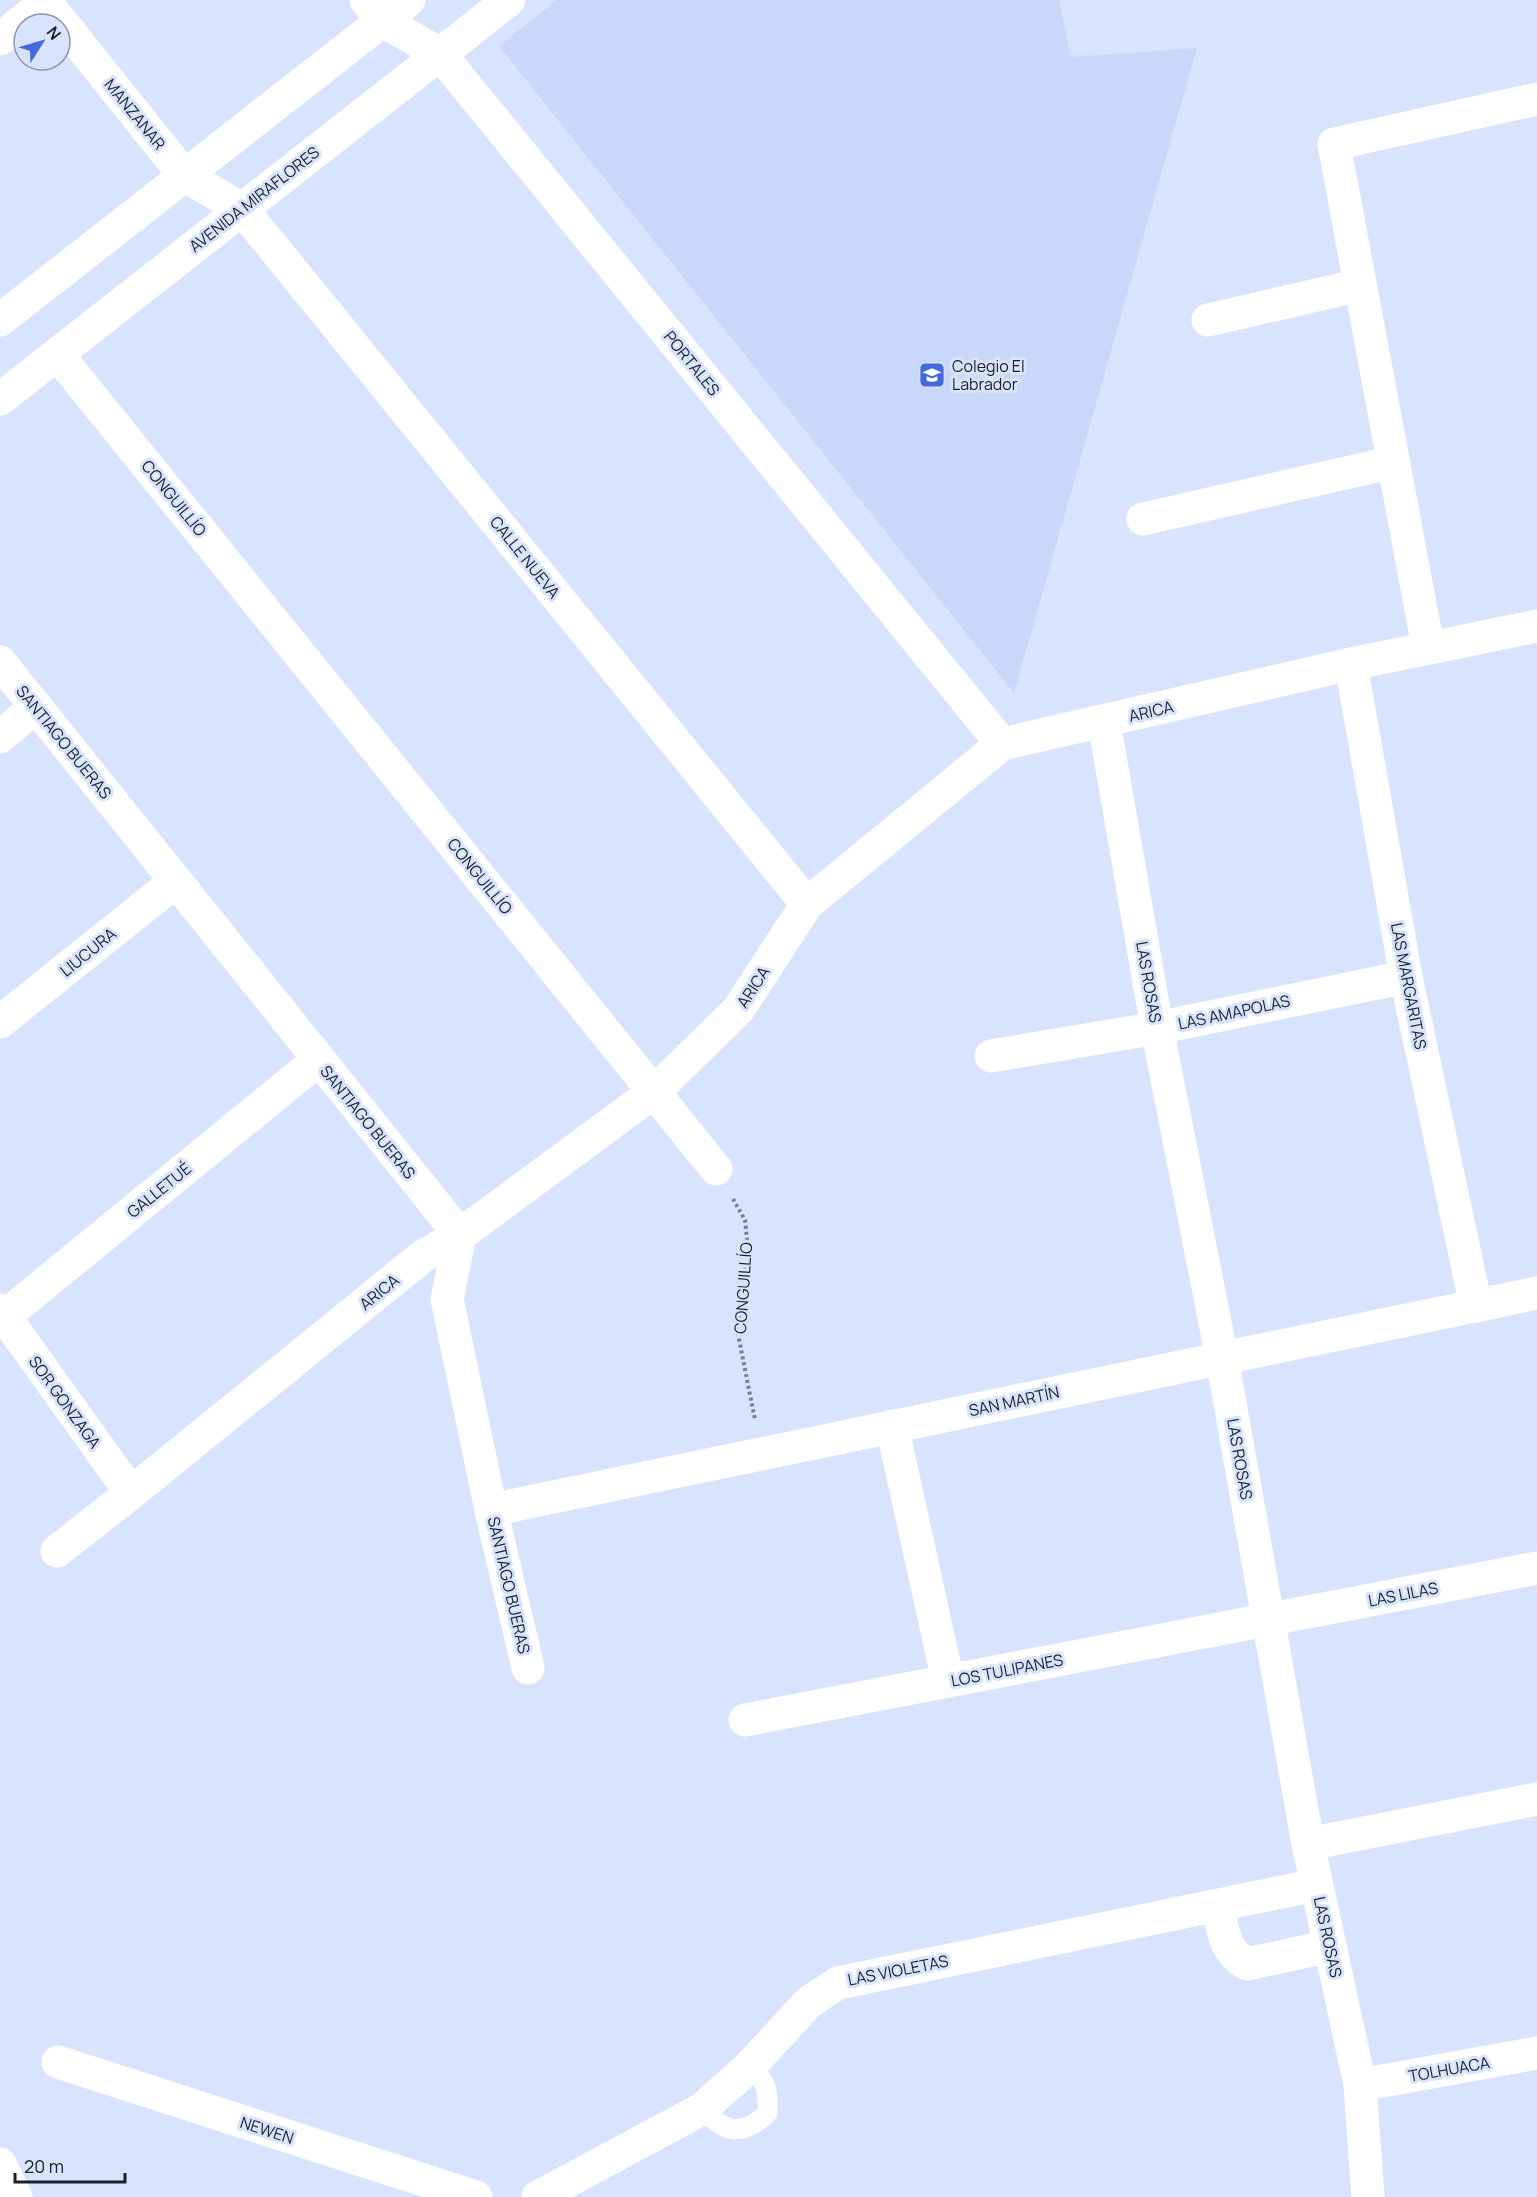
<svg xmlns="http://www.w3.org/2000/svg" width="1537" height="2197" font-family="Manrope,sans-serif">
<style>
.built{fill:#c9d8f8}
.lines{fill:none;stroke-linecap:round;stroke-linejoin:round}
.path{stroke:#777f90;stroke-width:4;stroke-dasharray:3 3;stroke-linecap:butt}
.service{stroke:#fff;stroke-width:20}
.minor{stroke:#fff;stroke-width:33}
.labels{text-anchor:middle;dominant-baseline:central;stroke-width:6;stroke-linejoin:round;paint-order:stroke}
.street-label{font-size:16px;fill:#1b2029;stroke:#d8e4fe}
.poi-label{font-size:16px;fill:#1b2029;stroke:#d8e4fe;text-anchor:start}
</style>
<rect width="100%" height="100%" fill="#d8e4fe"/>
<path class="built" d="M557,0h502l12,57 126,-9 -183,645 -515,-647z"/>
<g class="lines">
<path class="path" d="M733,1199l12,21 3,29 -11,80 18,91"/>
<path class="service" d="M702,2109c24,24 38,28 65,5 2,-23 0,-32 -17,-48"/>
<g class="minor">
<path d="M44,0l140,175 58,34 565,695"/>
<path d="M366,0l17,21 57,33 562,690"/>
<path d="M0,39l49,-39"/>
<path d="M0,320l409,-320"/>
<path d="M1208,320l152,-35"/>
<path d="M57,354l659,815"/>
<path d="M0,399l509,-399"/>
<path d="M1143,519l251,-57"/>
<path d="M1428,647l-94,-503 203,-45"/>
<path d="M0,662l460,573 -13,64 44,211 37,158"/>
<path d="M1351,664l55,313 70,329"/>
<path d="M1104,722l53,306 65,330 86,486 52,241 8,112"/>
<path d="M0,737l35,-30"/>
<path d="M0,1022l176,-141"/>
<path d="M991,1056l166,-28 249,-51"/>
<path d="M0,1310l131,183"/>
<path d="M0,1320l318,-260"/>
<path d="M892,1426l56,255"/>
<path d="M491,1510l1046,-217"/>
<path d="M57,1551l74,-58 292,-237 37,-21 195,-144 83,-81 69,-106 195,-160 349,-80 186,-38"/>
<path d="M745,1720l792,-152"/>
<path d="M1308,1844l229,-45"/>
<path d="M1218,1906c5,25 5,44 29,58l83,-18"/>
<path d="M58,2062l418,135"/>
<path d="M1360,2085l177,-32"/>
<path d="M0,2164l16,33"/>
<path d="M538,2197l164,-88 48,-43 59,-64 29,-19 478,-98"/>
</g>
</g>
<defs>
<symbol id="school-square" viewBox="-11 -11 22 22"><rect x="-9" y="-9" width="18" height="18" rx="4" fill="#446bdd" stroke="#d8e4fe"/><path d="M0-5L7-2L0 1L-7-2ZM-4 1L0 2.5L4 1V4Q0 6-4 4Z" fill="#fff"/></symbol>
</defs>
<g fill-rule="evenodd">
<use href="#school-square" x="917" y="360" width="30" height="30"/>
</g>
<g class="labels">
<g class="street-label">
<text transform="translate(135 114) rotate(51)">MANZANAR</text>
<text transform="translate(254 199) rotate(-38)">AVENIDA MIRAFLORES</text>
<text transform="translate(692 363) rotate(51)">PORTALES</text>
<text transform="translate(174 498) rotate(51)">CONGUILLÍO</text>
<text transform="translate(525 557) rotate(51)">CALLE NUEVA</text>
<text transform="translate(1151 711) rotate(-13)">ARICA</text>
<text transform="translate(64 742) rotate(51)">SANTIAGO BUERAS</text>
<text transform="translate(480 876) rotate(51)">CONGUILLÍO</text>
<text transform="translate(88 952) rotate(-39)">LIUCURA</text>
<text transform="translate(1149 982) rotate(80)">LAS ROSAS</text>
<text transform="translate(1409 986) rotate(79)">LAS MARGARITAS</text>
<text transform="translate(753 987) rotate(-57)">ARICA</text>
<text transform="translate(1234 1012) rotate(-12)">LAS AMAPOLAS</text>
<text transform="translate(368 1122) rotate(51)">SANTIAGO BUERAS</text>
<text transform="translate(159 1190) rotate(-39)">GALLETUÉ</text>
<text transform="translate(743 1288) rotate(-86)">CONGUILLÍO</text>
<text transform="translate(379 1292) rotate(-39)">ARICA</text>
<text transform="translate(1014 1401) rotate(-12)">SAN MARTÍN</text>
<text transform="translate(65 1402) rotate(54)">SOR GONZAGA</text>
<text transform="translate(1240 1459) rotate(80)">LAS ROSAS</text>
<text transform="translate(509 1585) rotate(77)">SANTIAGO BUERAS</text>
<text transform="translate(1403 1594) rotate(-11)">LAS LILAS</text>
<text transform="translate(1007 1670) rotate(-11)">LOS TULIPANES</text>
<text transform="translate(1328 1937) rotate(78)">LAS ROSAS</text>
<text transform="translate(898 1970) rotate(-11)">LAS VIOLETAS</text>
<text transform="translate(1449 2069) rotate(-10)">TOLHUACA</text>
<text transform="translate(267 2130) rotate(18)">NEWEN</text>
</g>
<g class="poi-label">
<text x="952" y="366">Colegio El<tspan x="952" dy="18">Labrador</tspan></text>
</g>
</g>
<g transform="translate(42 42) rotate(53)"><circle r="28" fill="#d8e4fe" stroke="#8c96a9" stroke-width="1.5"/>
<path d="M0-4.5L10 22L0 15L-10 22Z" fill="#446bdd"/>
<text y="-9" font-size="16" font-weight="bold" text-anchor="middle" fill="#1b2029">N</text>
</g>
<path d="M15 2173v9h110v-9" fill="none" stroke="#1b2029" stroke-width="3"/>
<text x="24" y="2173" font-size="18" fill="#1b2029" stroke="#d8e4fe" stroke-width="4.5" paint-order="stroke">20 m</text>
</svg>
